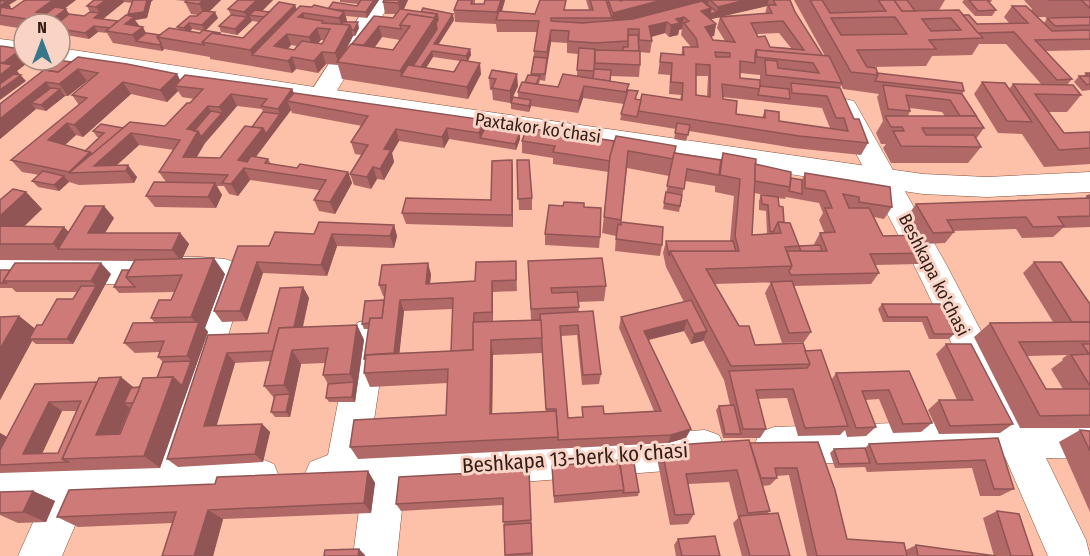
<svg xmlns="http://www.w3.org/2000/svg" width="1090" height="556" font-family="'Fira Sans Condensed',sans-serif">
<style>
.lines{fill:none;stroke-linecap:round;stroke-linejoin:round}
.minor-casing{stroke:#86523e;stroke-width:1}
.major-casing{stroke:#86523e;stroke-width:1}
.minor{fill:#fff;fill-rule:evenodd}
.major{fill:#fff;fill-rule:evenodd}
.wall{fill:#b16967;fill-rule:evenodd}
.shaded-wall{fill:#905554}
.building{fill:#ce7a78;stroke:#905554;stroke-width:1.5;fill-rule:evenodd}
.labels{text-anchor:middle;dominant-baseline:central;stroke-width:6;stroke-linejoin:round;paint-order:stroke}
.street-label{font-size:18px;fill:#331d14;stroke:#f9d4c6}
.near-street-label{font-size:21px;fill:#331d14;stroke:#f9d4c6}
</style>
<rect width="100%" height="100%" fill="#fdc0a9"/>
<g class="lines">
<defs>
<g id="minor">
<path d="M370,0h22l-62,102 -9,2 -9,-2 -4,-6z"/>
<path d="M845,99l9,2 92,163 81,155 63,2v38l-44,-1 40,82 4,16h-42l-43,-99 -231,8 -14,-5 -6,-14 6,-14 14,-5 214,-7 -70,-147 -86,-166 4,-6z"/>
<path d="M200,257l25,2 12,4 4,9v22l-52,167 70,-3 15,6 6,15 -6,15 -15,6 -98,6 -78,1 -21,49h-44l21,-47 -39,2v-42l148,-6 59,-169 1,-10h-208v-26z"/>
<path d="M369,319l12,4 6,11 -18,119 336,-23 14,5 6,14 -6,14 -14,5 -301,23 -7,65h-44l8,-62 -36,2 -15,-6 -6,-14 6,-14 18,-7 23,-121 6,-11z"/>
</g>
<g id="major">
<path d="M0,39l24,3v14l-24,-3z"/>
<path d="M60,48l261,40 602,86 64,3 103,-5v20l-103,5 -64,-3 -602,-90 -269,-44h8z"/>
</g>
</defs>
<use href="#minor" class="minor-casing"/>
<use href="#major" class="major-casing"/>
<use href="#minor" class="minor"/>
<use href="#major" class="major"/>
</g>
<g class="wall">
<path d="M0,0l9,5 2,2 -1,1 55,1 4,5 15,2 6,-4 -3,-6 7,-6h59l-2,2 -4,16 -12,2 4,6 7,7 14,2 19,-5 -2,-3 21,-12 -7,-1 -6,-12 1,-1 -11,-1h46l-12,11 9,7 -12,12 14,3 1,1 22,4 16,-16 -7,-1 -15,14 -16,-3 -2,-6 12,-11 -3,-6 10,-9h35l-11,11 7,1 26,-7 2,5 31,-1 29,-3 1,-2 -18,-2v-2h39l-12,18 -21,-2 1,6 12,6 -4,8h-2l-7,14 28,-34 19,2 3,-4h-11l-2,-12 1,-2h24l-4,9 50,11 -16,25 32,4 1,6 -3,6 13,13 -13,25 -126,-20 -4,-14 -12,-1 -8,9 -22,-4 -4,4 -82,-14v-2l-46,-8 -2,2 -49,-8 -6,-10 -9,-1 -9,7 -29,-5v-10h-36v5l-24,-4zM124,2l8,1 -4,11 2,2 -12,5 -15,-2zM192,29l10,2 -2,2 -10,-1zM382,37l18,3 -7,10 -18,-3zM321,40h3l-2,4 -4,-1zM291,45l6,1 -3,4 -6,-1zM433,57l27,4 -6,11 -28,-4z"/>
<path d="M458,0h17v4h9l1,-4h20l-3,11 33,3 31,-4h23l-3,-10h34v1l4,-1h166l5,12 28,44h2l-31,-56h151l-6,10 24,5 14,9 32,-1 -5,-6 8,-11 19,4 1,-1 -8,-9h66v50l-44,1 26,28 -5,6 14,10 -14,17h-19l16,21 26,-1v32l-46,3 -22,-33 -24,-1 -24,-39 8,-12 27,7 4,-5 29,1 -36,-41h-27l-7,11 -40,1 -6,10 -56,1 7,6 87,18 -2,3 22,34 -8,11 5,8 -13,16h-77l-8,-15 3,-4h-5l-5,-11 7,-12 -6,-24 2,-3 -36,-5 -2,-4 -1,3 14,31 14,24 -7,12 -67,-7 -105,-17 -3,10 -12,-2 2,-10 -56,-9 4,-16 -41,-6 -5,15 -47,-7 -2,6 -18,-3v-6l7,-5v-6l13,-17 6,-43h-40l-1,-8 -41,-2 -1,-12zM767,6l-2,8 -43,2zM720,17l-3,11 8,13 -12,-1 -2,-4h3l2,-12 -5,-5zM1038,17h31l1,1h-23l-3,5zM682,29l-1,6 10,12h-8l-2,8 -20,-2 -3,21 12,1 -1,19 12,1 -1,5h-44l-8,-10 -18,-9v-5l29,1 1,-12v-13l10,1 2,-12 -1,-4 14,-4 4,4 9,-2 1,-5zM779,33l12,15 -21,-1 -12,-10 -1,-3zM551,42l16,1v10l11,1 -1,22 -19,11 -19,-3 1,-4 5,1zM740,73l20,2v5l-20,-2zM696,76h12l-1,20 -11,-1zM722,97l100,11 8,20 -51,-7 -14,-11 -3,8 -26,-4 -13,-15zM910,108l32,4 3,4h-37l2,-5z"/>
<path d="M964,0h28l-1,2h-3l8,8 -4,6h-17l-13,-14z"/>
<path d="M71,62l106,12 3,6 112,9 2,4 191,27 1,8 34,11 -4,11 -67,-11 -5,9 -45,-7 -7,12 2,9 -10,18 -7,-1 -6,10 -17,-4 -4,-11 12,-19 -7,-1 -4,-12 11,-16 -70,-13 -1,-3 -35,47 12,2 3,5 26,4 51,4 4,11 -17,31 -16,-3 -5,-11 5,-10 -69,-10 -12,16 -9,-2 -5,-8h-7l5,9 -6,13 -61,-1 -9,-11 20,-14 -7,-10 15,-22 -35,-5 -22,20 20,12 -3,6 -55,2 -10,-3 -10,9 -21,-4 -6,-6 7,-6 -17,-3 -11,-12 68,-55 -7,-10 16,-14h-1l-19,15h-3l-19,15 -10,-2 -36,30v-35l43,-33 -8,-2 -5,-6zM178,91l4,6 12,2 -29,27 -42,2 -30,3 4,6h2l-14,14 -20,-6 11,-10 7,2 48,-43 36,8zM237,106l25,3 1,3 -11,15 -32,31 -23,-1 8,-14z"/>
<path d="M492,70l26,16 -8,17 -17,-3 -1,-10h-2l-1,-12z"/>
<path d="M1086,73h4v17l-8,1 -8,-9 5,-6h4z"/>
<path d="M567,134l154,26 2,-7 68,25 11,2 3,-7 87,34 -8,12 -10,-2 9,19 45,17 -9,11 -44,1 4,8 -8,11 -78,2 18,46 -7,10 -22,1 -17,-50 6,-11h11l-68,2 25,42 16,19 50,6 27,28 4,-6 73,-2 23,52 -11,9 -28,1 -14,-34 -14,1 11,27 -10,9 -19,1 -2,-7 -5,5 -42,1 -11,-38 -29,1 8,30 -6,9h-37l-7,-28 3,-4 11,-1 -6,-25 -21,-40 -12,4 -7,-13 -35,9 37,98 -18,5 -310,16 -8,-12 96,-32 2,-32 -78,4 -6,-14 1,-12 -1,-2 5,-30h-5l-2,-5 22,-24 1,-4h-2l-4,-11 52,-11 -1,9 45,-2 41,-20 1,30 -24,1v29l38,-1 -3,-59 78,25 -2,15 -26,1 1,10 22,62 -2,10 -17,1 -5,-50 -16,1 7,82h14v-11l22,7 50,-3 -35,-83 2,-11 63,-15 -18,-35 -3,-14 3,-12h64l4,-45 -19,-4v-6l-30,-5 -6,31 -16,-3 8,-41 -2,8 -42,-8 -6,54 41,23 -2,11 -45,-5 1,-15 -14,-3 7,-61 -56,-8v-6l-31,-5v-12zM754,193l18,3 -11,-1 -2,6v9l7,1 1,23 -15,1zM786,197l33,6 4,10 -4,7 5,12 -4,1 -6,11v2h-15l-15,-24 -5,-16 -1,-8 7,1zM453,309l-2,42 -52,2 5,-42zM542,352l4,60 -54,2 1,-59 49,-2z"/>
<path d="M512,160l1,67 -107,-3 -4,-11 89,-13z"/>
<path d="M517,160l15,38v12h-13z"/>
<path d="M26,192l16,17 -18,17 45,6 45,-14 -9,15h75l9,11 -7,15 43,15 -20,54 3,4 -48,136 -160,5v-40l7,4 28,-53 105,3 17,-9 6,-16 -5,-5 2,-5 -25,1 -11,-10 31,-20 -4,-5 20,-18 4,-8 -56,1 -5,-6 15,-17 5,-9 -134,-1v-60zM130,408h1l-11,26h-1zM62,411h15l-19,42 -16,1z"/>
<path d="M1090,195v32l-27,1 -10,9 -31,1 -6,-9 -63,2 1,1 -9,11 -21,1 -16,-29 8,-11 169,-6 2,-2z"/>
<path d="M584,207l16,30 -1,11 -54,-3v-11z"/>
<path d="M394,225l3,11 -3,12 -57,-2 -10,30 -64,-3 -16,48 -25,1 -8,-11 55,-65 45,-12z"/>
<path d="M1034,262l56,42v124h-70l-46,-91 16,-14 63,-1 -30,-49zM1067,355l-5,4 1,1 -12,9 12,20h-17l-19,-33z"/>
<path d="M0,270l111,4 -38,70h-37l-4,-3 -32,59v-83l19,-1 16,13 7,-4 31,-26 5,-7h-62l-4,-4h-12z"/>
<path d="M303,287l6,11 -6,29 54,-2 7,15 -9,62h-26l-3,-4 2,-14 -5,-9 2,-12 -24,1 -11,53h-15l-4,-5 3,-14 -10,-12 7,-25 -36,2 -19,63 46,-2 8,8 -7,30 -85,5 -11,-8 41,-124 60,-2z"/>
<path d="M882,304h58l14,30 -5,5h-20l-7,-17h-39l-5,-13z"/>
<path d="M946,344l67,80 -13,9 -61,1 -11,-24 11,-10h18l-21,-46z"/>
<path d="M1080,430l10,1v81l-31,-70z"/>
<path d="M998,438l16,51 -14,7h-20l-8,-28 -105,4 -2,-5 -30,1 -5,-15 4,-4 31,-1 4,-4z"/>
<path d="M818,442l29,97 59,11 10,-5 78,11 -11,-38 14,-7 36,45h-226l-18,-81 -13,1 1,2 -7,7 -7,1 7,25 -3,3 23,42h-48l-9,-33 5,-5 -9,-36 -41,2 6,30 -6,10 -18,1 -13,-67 4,-12z"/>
<path d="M620,464l19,28 -1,4 -84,7 -2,-37z"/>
<path d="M529,470l4,86h-28l-2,-51 -102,6 -5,-7z"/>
<path d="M368,471l7,12 -4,30 -148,6 -10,37h-51l11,-33 -95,4 -21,-10 158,-33z"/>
<path d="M33,491l22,10 -9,21 -28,1 -18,-8v-23z"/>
<path d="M678,539l42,17h-44l-2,-11z"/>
</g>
<g class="shaded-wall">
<path d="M0,0h17l-8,5 2,2 -11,8z"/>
<path d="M53,0h23l-29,22 -11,-10z"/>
<path d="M106,0h17l1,2 -21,17 -7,-12z"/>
<path d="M147,0h6l-2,2 -4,16 -12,2 6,8 2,-1 6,12 -13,2 -11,-17 6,-5 -3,-5z"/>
<path d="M203,0h18l-16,16 -6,-12z"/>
<path d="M257,0h16l-16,16 -8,-1 3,6 -15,14 -2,-6 12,-12 -3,-5z"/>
<path d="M374,0h5l-12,18 -1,-6z"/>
<path d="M400,0h8l-7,15 -3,-12z"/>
<path d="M501,0h4l-6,20h-1l-1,-8z"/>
<path d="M662,0h47l-1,4 -97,25 2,-16z"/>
<path d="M746,0h23l-2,6 -68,16 2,-11 10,-3 6,4 1,-5z"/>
<path d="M295,5l4,12 4,-4 4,11 -20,10 4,11 -12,13 -27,-3 5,12 -7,-17z"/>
<path d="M66,9l7,11 -13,4h-11l-1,-2z"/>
<path d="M215,12l3,6 -13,13 -3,-6z"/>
<path d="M344,12l4,12 -6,6 -3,-12z"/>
<path d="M100,13l3,6 -9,-1z"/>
<path d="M437,14l2,12 -22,41 -16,9 -1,-5z"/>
<path d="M453,14l1,6 -19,30 -1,-6z"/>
<path d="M684,17l-2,12 -3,1 -1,5 -9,2 2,-12 5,-6z"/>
<path d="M551,18v24l-4,22v-12z"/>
<path d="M358,22l1,6 -4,8 -1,-6z"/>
<path d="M667,22l-2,11 -18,5 2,-12z"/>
<path d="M189,23l3,6 -5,5 -3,-6z"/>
<path d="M716,24l-2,12 -11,3 2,-12z"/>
<path d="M350,25l3,11 -13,26h-2l-3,-9z"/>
<path d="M94,26l4,6 -9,7 -4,-6z"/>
<path d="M379,26l3,11 -18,25 -3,-12z"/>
<path d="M317,28l4,12 -8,9 -4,-12z"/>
<path d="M161,43l3,6 -2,2 -3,-6z"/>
<path d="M21,49l3,4v7l6,1 -13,10 9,10 -26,19v-25l8,-6 -5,-6z"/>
<path d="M470,49l1,6 -4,7 -1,-6z"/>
<path d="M432,51l1,6 -11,17 -1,-6z"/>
<path d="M322,52l4,12 -8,9 -4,-12z"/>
<path d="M292,57l4,12 -4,4 -4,-12z"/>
<path d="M480,63l1,11 -13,25 -1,-12z"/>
<path d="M78,69l9,12 -19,15 -9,-12z"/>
<path d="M177,74l6,12h-8l3,5 -11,11 -7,-12z"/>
<path d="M517,74l1,12 -8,17v-12z"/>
<path d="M46,82l9,12 5,-5 5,7 -19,15 -5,-6 -10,-2 5,6 -36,30v-20z"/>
<path d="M123,82l8,12 -48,43 -9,-12z"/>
<path d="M584,86l-1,12 -5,15 1,-12z"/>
<path d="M292,89l5,12h-10l4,9 -44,58h-3l6,12 -12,16 -7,-12 7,-24 25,-32 17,-14 -2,-5z"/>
<path d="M231,94l6,12 -11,13 -7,-12z"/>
<path d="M531,100v6l-2,6v-6z"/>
<path d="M208,106l6,12 8,-5 4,6 -21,24 -15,25 -7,-11 4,-28z"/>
<path d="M485,120l1,12 -6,6 1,6 -2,-11z"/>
<path d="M67,123l9,12 -19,17 -9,-12z"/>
<path d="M447,128l2,11 -5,9 -2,-11z"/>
<path d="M396,129l3,12 -7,12 2,9 -10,18 -4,-11 4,-20z"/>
<path d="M131,133l8,12 -30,27 -39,1 -1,-1 21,-20z"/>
<path d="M520,133v6l-4,11 -1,-6z"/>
<path d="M512,160l1,12v55l-1,-12z"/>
<path d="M128,165l9,12 -3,6 -8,-12z"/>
<path d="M373,167l4,12 -6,10 -4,-12z"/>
<path d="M348,172l4,11 -17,31 -5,-12z"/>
<path d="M64,176l5,6 -10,9 -5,-6z"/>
<path d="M215,183l7,12 -6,13 -8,-11z"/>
<path d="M26,192l16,17 -35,34 -7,-7v-20z"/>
<path d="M104,206l10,12 -16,26 -10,-11z"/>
<path d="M394,225l3,11 -3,12 -4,-12z"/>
<path d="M64,227l16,16 -22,6 -5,-5z"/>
<path d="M180,233l9,11 -8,17 -9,-11z"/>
<path d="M332,234l5,12 -10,30 -6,-11z"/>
<path d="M214,258l11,16 -20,54 3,4 -48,136 -16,-12 29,-79 18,-16 -4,-5 11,-31 -7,-8z"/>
<path d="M257,262l6,11 -16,48 -7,-10z"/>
<path d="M101,263l10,11 -38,70 -6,-5 29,-53 -5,-5z"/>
<path d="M428,263l3,11 -2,20 -3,-10z"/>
<path d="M492,281l1,11v31l-1,-11z"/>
<path d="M303,287l6,11 -10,44 -6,-10z"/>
<path d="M400,300l4,11 -6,56 -4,-9z"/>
<path d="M19,316l19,15 -9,8 3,2 -32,59v-51z"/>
<path d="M687,320l-3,11 -42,10 2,-10z"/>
<path d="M357,325l7,15 -9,62 -3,-5 2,-15 -4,-8z"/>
<path d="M707,331l-4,10 -12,3 3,-10z"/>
<path d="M491,340l2,15 -1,72 -2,-13z"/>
<path d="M292,350l9,14 -11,53 -4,-5 4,-18 -6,-9z"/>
<path d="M227,353l8,10 -21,72 -10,-9z"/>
<path d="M121,377l16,13 -13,13 6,5 -16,39 -44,12z"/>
<path d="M49,402l13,9 -24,51 -15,-8z"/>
<path d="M262,424l8,8 -7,30 -8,-8z"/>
<path d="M691,429l-5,9 -18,5 3,-8z"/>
<path d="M0,433l22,12 -22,20z"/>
<path d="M368,471l7,12 -4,30 -7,-10z"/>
<path d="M33,491l22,10 -9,21 -23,-10z"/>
<path d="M208,510l15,9 -10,37h-19z"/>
<path d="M359,549l6,6v1h-7z"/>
</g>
<g class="building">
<path d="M25,0h28l-17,12 10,2 9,-7 11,2 -18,13 -48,-7 1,-8 11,2z"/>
<path d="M94,0h12l-10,7 -9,-1z"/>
<path d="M133,0h14l-3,12 -16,2z"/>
<path d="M187,0h16l-4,4 -14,-2z"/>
<path d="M238,0h19l-13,12 -16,-3z"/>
<path d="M361,0h13l-8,12 -38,-3 5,-7 24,4z"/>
<path d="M384,0h16l-2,3 -15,-1z"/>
<path d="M458,0h14l-1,4h13l1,-4h16l-4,12 -43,-2z"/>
<path d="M540,0h26l-2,10h29l-3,-10h16l6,18h-61v3l31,2 51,-4 69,-18 9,7 -10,3 15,13 -11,3 8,13 22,2 -15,-25 52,-4 -4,-8h8l-3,-5h17l5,12 28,44 -67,-6 -1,5v8l-15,-2v17l20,2v9l-38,-5 1,15 14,2 -1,13 29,4v-8l14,2v9l69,10 -4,-13h-8l-9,-22 -35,-3 -1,-10 49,5 14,31h5l9,24 -69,-7 -161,-25 4,-17 40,6 1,-17 -12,-1 1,-19 -12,-1 1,-9 23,2 -1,-8h15l-2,-9 -12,-15 5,-2 -5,-4 -8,2 4,4 -9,2 -4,-3 -18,4 3,15 -13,-1v-11h-11v12l-33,2 -27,-2 1,-10 -18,-1 -4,22 -13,-1 5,-30 -43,-1 3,-9 36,3zM783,21l21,29 -34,-3 -5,-11 -7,1 -7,-14zM715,52l15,1v4h-14zM696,64l14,1v32l-14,-2z"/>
<path d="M608,0h12v1l4,-1h38l-49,13z"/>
<path d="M710,0h36l-28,7z"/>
<path d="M810,0h12l8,13 56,-2 -8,-11h16l8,11 57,-1 24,28 -54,2 7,9 -79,1 10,17 9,1 2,7 -27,-3zM895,17l12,17 -66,1 -10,-17zM951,18l10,12 -30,1 -9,-12z"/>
<path d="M894,0h13l8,11h-13z"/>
<path d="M969,0h18l9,10 -18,1z"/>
<path d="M1048,0h42v8l-9,-8z"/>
<path d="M0,1h7l-7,5z"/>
<path d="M279,2l16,3 -45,45 -48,-8 10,-9 31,5z"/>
<path d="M314,5l30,7 -5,6 -36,-5 -5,4 25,4 -1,2 28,2 -15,28 -13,-1 -8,9 -22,-4 -4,4 -36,-6 48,-49 12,1zM317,28l13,1 -8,15 -20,-3 -8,9 -20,-4 13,-12 22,3z"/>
<path d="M707,5h1l9,7 -7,2 1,-6z"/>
<path d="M1012,6h14l26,25 38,-1v9l-55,1 37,39 -15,1 -43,-48 -36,1 -15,-18h6l8,9 51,-1z"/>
<path d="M423,8l30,6 -19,30 36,5 -4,7 -34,-5 -11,16 -8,-1 24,-37 -1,-6 2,-3 -1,-6 -16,-2z"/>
<path d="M400,9l37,5 -3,4 -26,-4 -8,11 1,4 -22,-3 -15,19 -12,-1 22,-28 19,2z"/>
<path d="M255,10l14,2 -5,5 -15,-2z"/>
<path d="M203,11l12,1 -13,13 -13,-2 -5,5 -7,-1 13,-11h7z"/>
<path d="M90,12l10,1 -6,5 24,3 -8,7 -16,-2 -9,7 -25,-4v-5h-3l12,-10 15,2z"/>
<path d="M408,14l27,4 -35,53 -63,-9 14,-18 42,6 17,-24 -10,-1z"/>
<path d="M126,15l8,2 -9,7 18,3 -11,8 -26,-4z"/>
<path d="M231,15l16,2 -12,12 -16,-3z"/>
<path d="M1090,17v8l-35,1 -8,-8z"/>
<path d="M343,22h15l-4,8h-2l-2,-5 -8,-1z"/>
<path d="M169,28l31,5 3,-3 17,3 -1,1 -7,-1 -10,9 2,3 -47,-8z"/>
<path d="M146,33l14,2 -3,2 4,6 -2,2 -23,-4z"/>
<path d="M628,35h10l1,16h-16v-4h5z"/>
<path d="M1,46l20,3 -18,14 -3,-1v-15z"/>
<path d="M579,48l16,1 -1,22 -17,-1z"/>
<path d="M595,50l45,1v14l-45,-2z"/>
<path d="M756,50l73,6 13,27 -76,-8 -1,-15 12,1 1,7 41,5 -6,-10 -56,-6z"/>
<path d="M78,57l49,7 50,10 -17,16 -37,-8 -49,43 -7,-2 -19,17 42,12 -21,20 -58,-12 76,-62 -15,-3 26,-22 -20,-4 -19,15 -13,-2 -46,37v-15l44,-34 14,2z"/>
<path d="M534,57l13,1 -2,16h-14z"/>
<path d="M34,60h24l13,2 -13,10 -12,-2 4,-3 -20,-4z"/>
<path d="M461,60l19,3 -13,24 -66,-11 7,-11 46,7z"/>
<path d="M0,63l13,2 -13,10z"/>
<path d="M594,69l17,1 -1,11 -17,-2z"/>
<path d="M492,70l25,4 -7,17 -18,-3 4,-9 -7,-1z"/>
<path d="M877,73l85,10 2,8 -89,-10 3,-6z"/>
<path d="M1086,73h4v11l-3,1 -8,-9h10z"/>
<path d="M14,74l7,1 -21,15v-6z"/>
<path d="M563,74l66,10 -3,8 -42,-6 -5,15 -61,-9 4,-10 36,5z"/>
<path d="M185,75l107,14 -14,20 -17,-3 6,-7 -36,-5 -12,13 -11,-1 -21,23 11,2 -15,26 37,1 25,-32 18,2 -25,32 9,2 4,-6 17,3 -3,4 32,5 3,-4 48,8 -18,30 -16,-2 12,-20 -82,-12 -13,16 -9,-1 6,-8 -69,-3 21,-32 -49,-7 -37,33 34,-1 -2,6 -57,2 61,-51 35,4 22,-23h3l13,-14 -28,-3z"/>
<path d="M528,75l12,1 -4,8 -11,-2z"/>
<path d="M982,82l23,1 27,39 -25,-1z"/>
<path d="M1013,84l60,1 8,10 -46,-1 29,39 26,-1v16l-31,2z"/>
<path d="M883,85l79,9 15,23 -1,-1h-16l-10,-16 -44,-5 4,16 -22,-2z"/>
<path d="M760,86l29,3 1,10 -32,-4z"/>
<path d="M51,88l9,1 -19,16 -10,-2z"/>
<path d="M628,90l10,1 -3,8 6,1 -4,17 -16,-3z"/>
<path d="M294,93l191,27 -6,13 -32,-5 -5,9 -46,-8 -12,20 7,1 -11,19 -7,-2 -6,10 -17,-3 18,-29 -17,-3 17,-26 -81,-15z"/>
<path d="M513,97l18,3 -2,6 -18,-3z"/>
<path d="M211,111l11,2 -21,24 -3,-6h-4z"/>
<path d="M263,112l17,2 -14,20 -3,-6 -11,-1z"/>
<path d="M885,116h91l8,12h-62l4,7h48l7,12 -80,-1 -8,-15h11l-2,-4h-11z"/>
<path d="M677,123l13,2 -2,10 -13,-2z"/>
<path d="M101,124l22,4 -31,26 -2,-2 -5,-1 19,-18 -11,-2z"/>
<path d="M485,128l35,5 -5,11 -35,-6z"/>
<path d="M527,128l87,13 -4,20 -57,-9 2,-6 -33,-5z"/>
<path d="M547,129l20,3 -1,2 -19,-3z"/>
<path d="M616,136l60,10 -3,13 -45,-8 -7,69 -17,-3 6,-61z"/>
<path d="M674,153l47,7 -2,15 -32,-6 -3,20 -17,-3z"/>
<path d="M723,153l33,6 -4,76 29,-2 -3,-11 12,1 9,23 -14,1 7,19 -86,3 33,57h10l6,19 48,-2 7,21 -79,2 -61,-115h69l-4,-15 5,-57 -20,-4z"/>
<path d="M512,160v55l-110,-2 4,-15 85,2 1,-39z"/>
<path d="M517,160h12l3,38 -14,1z"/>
<path d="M755,164l36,8 -1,15 -35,-6z"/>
<path d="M43,171l21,5 -10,9 -22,-4z"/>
<path d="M805,173l85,14 2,20 -33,-5v-5l-16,-3 6,14h20l14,28 36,-1 9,18 -58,1 9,19 -88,2 -2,-4 3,-5 -5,-15h40l-7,-18 15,-1 -10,-24h7l-7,-17 -20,-3z"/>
<path d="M791,178l11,2v14l-13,-3 1,-4z"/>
<path d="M154,182l61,1 -7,14 -62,-1z"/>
<path d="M13,189l13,3 -26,24v-16z"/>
<path d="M666,192l16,3 -2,11 -16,-3z"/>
<path d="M761,195l17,2 1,9 4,1 1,15h-6l-5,10 -3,-1 -2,-26 -6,-1z"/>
<path d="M1090,195v21l-32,1 6,9 -31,1 -7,-10 -79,3 7,12 -21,1 -17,-29 173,-6 -2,-2z"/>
<path d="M564,202l20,1v4l17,1 -1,29 -55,-3 4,-29 14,1z"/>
<path d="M85,206h19l-16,27h92l-8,17 -114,-1z"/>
<path d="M319,222l75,3 -4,11 -58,-2 -11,31 -64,-3 -17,49h-26l24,-65h31l6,-14 39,2z"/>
<path d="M621,222l42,5 -1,18 -46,-6 2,-15 3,1z"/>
<path d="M0,226l64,1 -11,17h-53z"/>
<path d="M666,241h67l3,10h-66l-1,5z"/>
<path d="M820,245l2,6h-21l-2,-5z"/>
<path d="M214,258l-23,59 -40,1 8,-18h12l11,-25 -56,2 9,-17z"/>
<path d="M602,258l4,28 -55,2 1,5 25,-1 2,15 -48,2 -3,-48z"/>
<path d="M516,261v19l-24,1v31l-18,1 -1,37 -22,1 2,-53 -53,2 -6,53 -28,2v4h-2l6,-41h12l4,-33h-7l3,-20 46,-2 -2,21 49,-3 1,-19z"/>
<path d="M1034,262h27l29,42v18h-18z"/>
<path d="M15,263h86l-10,18h-88z"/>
<path d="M0,270h10l-7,11 3,2h-6z"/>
<path d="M122,270h7l-3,7 9,10h-21z"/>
<path d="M792,281l19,51 -22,1 -18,-51z"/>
<path d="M81,286h15l-29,53h-38l8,-14h5l15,-26h16z"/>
<path d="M303,287l-9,40 -15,1 -6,23 -46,2 -23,73 58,-2 -7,30 -88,5 41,-124 60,-2 12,-45z"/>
<path d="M384,300l-2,18h-12l-1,5 -7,1 3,-23z"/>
<path d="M691,300l16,31 -13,3 -7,-14 -43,11 47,98 -20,6 -113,5 -2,-31h-10l-6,-95 53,-3 8,63 -18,1 -5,-50 -18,1 8,92 15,-1 -1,-10 21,-1 1,8 57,-3 -40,-94z"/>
<path d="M882,304h58l14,30h-20l-7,-17h-39z"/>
<path d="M19,316l-19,33v-32z"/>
<path d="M541,320l1,18 -51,2 -1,74 66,-3 2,26 -208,10 4,-27 92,-5 2,-46 -84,4 2,-18 107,-5v-28z"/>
<path d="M199,322l-12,34 -29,1 6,-16 -40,2 9,-20z"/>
<path d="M1090,322v19l-71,1 27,47h44v26l-50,1 -50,-93z"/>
<path d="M357,325l-7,49 -27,1 5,-27 -36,2 -8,35 -20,1 15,-58z"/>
<path d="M946,344h25l42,80 -63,2 -11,-26h34z"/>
<path d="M1082,344h8v42l-19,-31 18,-1z"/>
<path d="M821,350l27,76 -43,2 -12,-39 -37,1 10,39h-23l-14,-58 78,-3 3,-4 -5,-13z"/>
<path d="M191,361l-9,25 -9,-9 -16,1 6,-16z"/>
<path d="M909,371l23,52 -29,1 -14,-34 -27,1 14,36 -20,1 -20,-55z"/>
<path d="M121,377l-25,58 24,-1 23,-56 30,-1 -29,79 -82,3 37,-81z"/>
<path d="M97,382l-35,77 6,3 -68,3v-15l35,-66zM81,401l-23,52 -35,1 26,-52z"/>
<path d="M354,382l-2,15 -26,1 2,-14z"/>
<path d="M140,387l-7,16h-9l7,-15z"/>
<path d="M290,394l-4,18h-15l4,-17z"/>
<path d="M734,405l7,29h-16l-6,-28z"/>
<path d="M1080,430l10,1v20z"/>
<path d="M998,438l16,51h-20l-9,-29 -108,4 -8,-20z"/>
<path d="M749,440l21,71 -22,2 -11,-43 -51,4 8,40 -19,1 -14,-69z"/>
<path d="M818,442l17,48 12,49 57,4 3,13h-90l-20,-88h-22l2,10h-16l-11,-35z"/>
<path d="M865,448l5,15 -31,1 -5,-15z"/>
<path d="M619,460l5,30 -70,6 -2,-30z"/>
<path d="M634,463l5,29 -16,1 1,-3 -4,-26z"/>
<path d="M529,470l2,50 -28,2v-24l-107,6 3,-27z"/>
<path d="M368,471l-4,32 -156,7 -14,46h-32l14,-44 -119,5 12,-27 146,-6 2,-7z"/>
<path d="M33,491l-10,21 -23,1v-21z"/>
<path d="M997,511l22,3 14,42h-22z"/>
<path d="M778,513l12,43h-40l-11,-40z"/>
<path d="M531,523l1,30 -27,2 -1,-30z"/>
<path d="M715,536l5,20h-38l-4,-17z"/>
<path d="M916,545l80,11h-78z"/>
<path d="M359,549l-1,7h-34l1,-6z"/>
</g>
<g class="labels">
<g class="street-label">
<text transform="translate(538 128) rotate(8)">Paxtakor koʻchasi</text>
<text transform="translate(934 275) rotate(63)">Beshkapa ko'chasi</text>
</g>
<g class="near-street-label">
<text transform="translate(575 458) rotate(-4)">Beshkapa 13-berk koʼchasi</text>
</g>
</g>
<g transform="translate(42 42)"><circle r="28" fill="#f9d4c6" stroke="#aa8b7f" stroke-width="1.5"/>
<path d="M0-4.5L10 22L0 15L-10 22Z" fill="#38778b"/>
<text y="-9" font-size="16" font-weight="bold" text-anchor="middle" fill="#331d14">N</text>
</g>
</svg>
